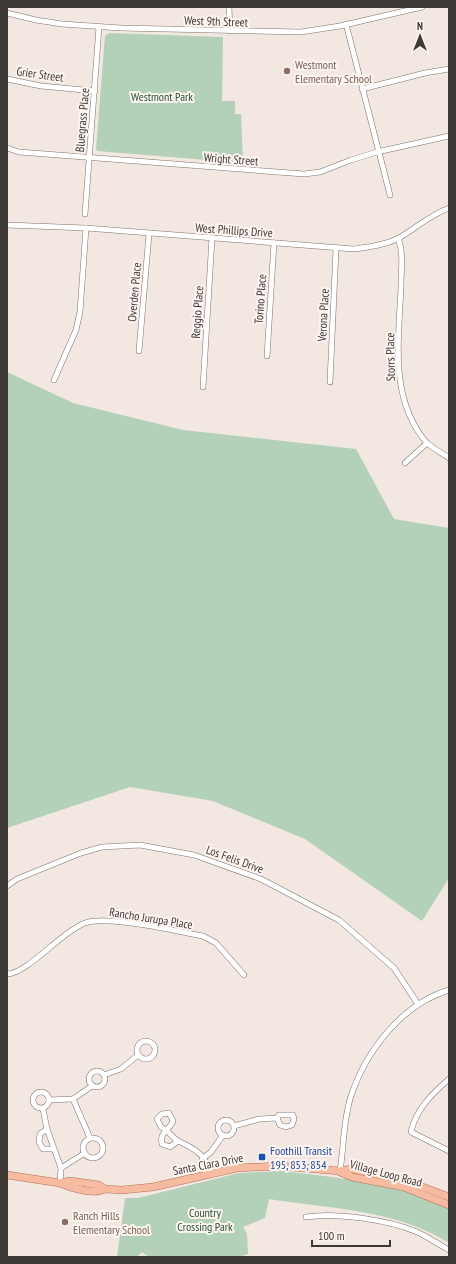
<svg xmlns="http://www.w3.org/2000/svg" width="456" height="1264" font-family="'PT Sans Narrow',sans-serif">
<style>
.green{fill:#b3d0b9}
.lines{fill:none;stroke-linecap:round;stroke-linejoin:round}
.minor-casing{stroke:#7c736d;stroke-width:6}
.major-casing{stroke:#b17053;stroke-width:8}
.minor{stroke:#fff;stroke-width:5}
.major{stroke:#f6bba1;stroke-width:7}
.education-dot{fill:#8d6e63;stroke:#fef5f0;stroke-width:1.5}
.transit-dot{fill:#1a4fb4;stroke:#fef5f0;stroke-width:1.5}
.labels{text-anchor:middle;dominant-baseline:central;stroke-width:4;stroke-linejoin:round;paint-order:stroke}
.street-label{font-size:12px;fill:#3d3936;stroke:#fef5f0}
.education-label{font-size:12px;fill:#785e54;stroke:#fef5f0;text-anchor:start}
.park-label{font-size:12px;fill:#215331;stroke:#fef5f0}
.transit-label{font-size:12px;fill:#164399;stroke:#fef5f0;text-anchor:start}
</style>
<rect width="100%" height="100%" fill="#f2e7e1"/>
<g class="green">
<path d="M109,33l114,4 -1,64h13v13h6l2,49 -146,-12 -1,-2 9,-113z"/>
<path d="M7,372l66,31 110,27 173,19 38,70 55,9v350l-27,43 -117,-82 -92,-38 -83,-14 -123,41z"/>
<path d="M282,1171c55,7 117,11 167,38v34c-53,-34 -120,-34 -180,-44l-4,19 -22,9 4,7 1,20 -10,3h-89l-7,-5 -5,5h-20l8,-59h13l101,-25z"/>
</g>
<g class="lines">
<defs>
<g id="minor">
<path d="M229,7l1,24"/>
<path d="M7,13l29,7 26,4 59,4 180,4 39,-6 82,-19"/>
<path d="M346,24l44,171"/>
<path d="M7,79l34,7 54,5"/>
<path d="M362,89l63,-16 24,-4"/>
<path d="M7,148l12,4 285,22 16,-2 31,-12 26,-8 72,-16"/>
<path d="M85,214l14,-187"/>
<path d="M7,225l79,3 268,21c15,-2 31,-4 45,-11 17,-10 31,-23 50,-30"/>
<path d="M398,238c6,15 3,32 3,48 -2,54 -12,112 25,156 6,6 16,11 23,16"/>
<path d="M139,351l10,-117"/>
<path d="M267,356l7,-113"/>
<path d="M54,380l22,-50 4,-18 6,-84"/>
<path d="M330,382l6,-133"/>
<path d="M203,387l9,-149"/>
<path d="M405,463l22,-20"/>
<path d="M7,886l10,-7 64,-26 21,-6 38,-2 54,10 67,24 78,41 55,48 24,36"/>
<path d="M7,974c20,0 54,-42 78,-51 23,-8 90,8 118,13l13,7 28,32"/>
<circle cx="146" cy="1050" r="9"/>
<circle cx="97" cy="1079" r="8"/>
<path d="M104,1075l17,-6 17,-14"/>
<path d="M449,1079c-17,15 -33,30 -38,53l38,19"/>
<circle cx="41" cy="1100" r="8"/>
<path d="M73,1099l17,39"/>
<path d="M49,1100l24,-1 19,-13"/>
<path d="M43,1109l4,20 14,39 -1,15"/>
<circle cx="226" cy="1128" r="8"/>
<path d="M234,1126l25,-7 18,-1 2,-3h14l1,4 -2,6 -6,2 -6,-2 -3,-7"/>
<path d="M47,1129l-7,5 -1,8 4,7h10"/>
<circle cx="93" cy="1148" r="10"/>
<path d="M178,1141l-8,6 -8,-3c-3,-12 8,-14 11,-23l-4,-8 -7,1 -5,5 4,8c7,3 11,10 17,14 18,8 27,14 33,32"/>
<path d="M203,1158l8,-6 12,-17"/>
<path d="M203,1158l-1,2 4,14"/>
<path d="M61,1168l24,-15"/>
<path d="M340,1171c4,-24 3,-51 11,-75 15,-45 51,-92 98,-106"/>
<path d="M306,1217c29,-5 83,3 111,15 11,5 21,12 32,18"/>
</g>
<g id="major">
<path d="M340,1172l12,5 52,10 45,18"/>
<path d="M7,1175l53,8 10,-2 29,4 6,4 17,1 31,-3 84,-19 43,-2 60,5 12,-2 29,6 28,7 40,15"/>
<path d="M60,1183c11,5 34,12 45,6"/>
</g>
</defs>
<use href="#minor" class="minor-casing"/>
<use href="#major" class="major-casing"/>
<use href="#minor" class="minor"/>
<use href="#major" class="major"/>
</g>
<g class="education-dot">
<circle cx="287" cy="71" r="4"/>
<circle cx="65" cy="1222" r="4"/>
</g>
<rect class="transit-dot" x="258" y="1153" width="8" height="8" rx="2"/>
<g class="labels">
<g class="street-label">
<text transform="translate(216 21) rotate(2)">West 9th Street</text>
<text transform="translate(40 74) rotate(8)">Grier Street</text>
<text transform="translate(82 120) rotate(-85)">Bluegrass Place</text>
<text transform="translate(231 159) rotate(4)">Wright Street</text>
<text transform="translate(234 230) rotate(4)">West Phillips Drive</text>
<text transform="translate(134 292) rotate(-85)">Overden Place</text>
<text transform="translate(260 299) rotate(-86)">Torino Place</text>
<text transform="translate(197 312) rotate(-86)">Reggio Place</text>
<text transform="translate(323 315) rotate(-87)">Verona Place</text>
<text transform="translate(390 357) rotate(-91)">Storrs Place</text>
<text transform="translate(235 859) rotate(20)">Los Felis Drive</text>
<text transform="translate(151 918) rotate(9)">Rancho Jurupa Place</text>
<text transform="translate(208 1164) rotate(-11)">Santa Clara Drive</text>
<text transform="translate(386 1173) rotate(15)">Village Loop Road</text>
</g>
<g class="education-label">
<text x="295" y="64">Westmont<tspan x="295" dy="14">Elementary School</tspan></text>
<text x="73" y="1215">Ranch Hills<tspan x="73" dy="14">Elementary School</tspan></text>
</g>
<g class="park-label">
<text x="162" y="96">Westmont Park</text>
<text x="205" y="1212">Country<tspan x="205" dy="14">Crossing Park</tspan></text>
</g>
<g class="transit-label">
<text x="270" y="1150">Foothill Transit<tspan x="270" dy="14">195, 853, 854</tspan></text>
</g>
</g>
<rect width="456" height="1264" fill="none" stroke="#3d3936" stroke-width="16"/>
<g transform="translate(420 36)" stroke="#fef5f0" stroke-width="3" paint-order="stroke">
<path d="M0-3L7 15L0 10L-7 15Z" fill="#3d3936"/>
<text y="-6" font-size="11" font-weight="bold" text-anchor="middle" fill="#3d3936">N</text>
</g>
<path d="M312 1240v6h78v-6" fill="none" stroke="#3d3936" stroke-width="2"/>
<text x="318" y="1240" font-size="12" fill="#3d3936" stroke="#fef5f0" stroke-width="3" paint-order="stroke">100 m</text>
</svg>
